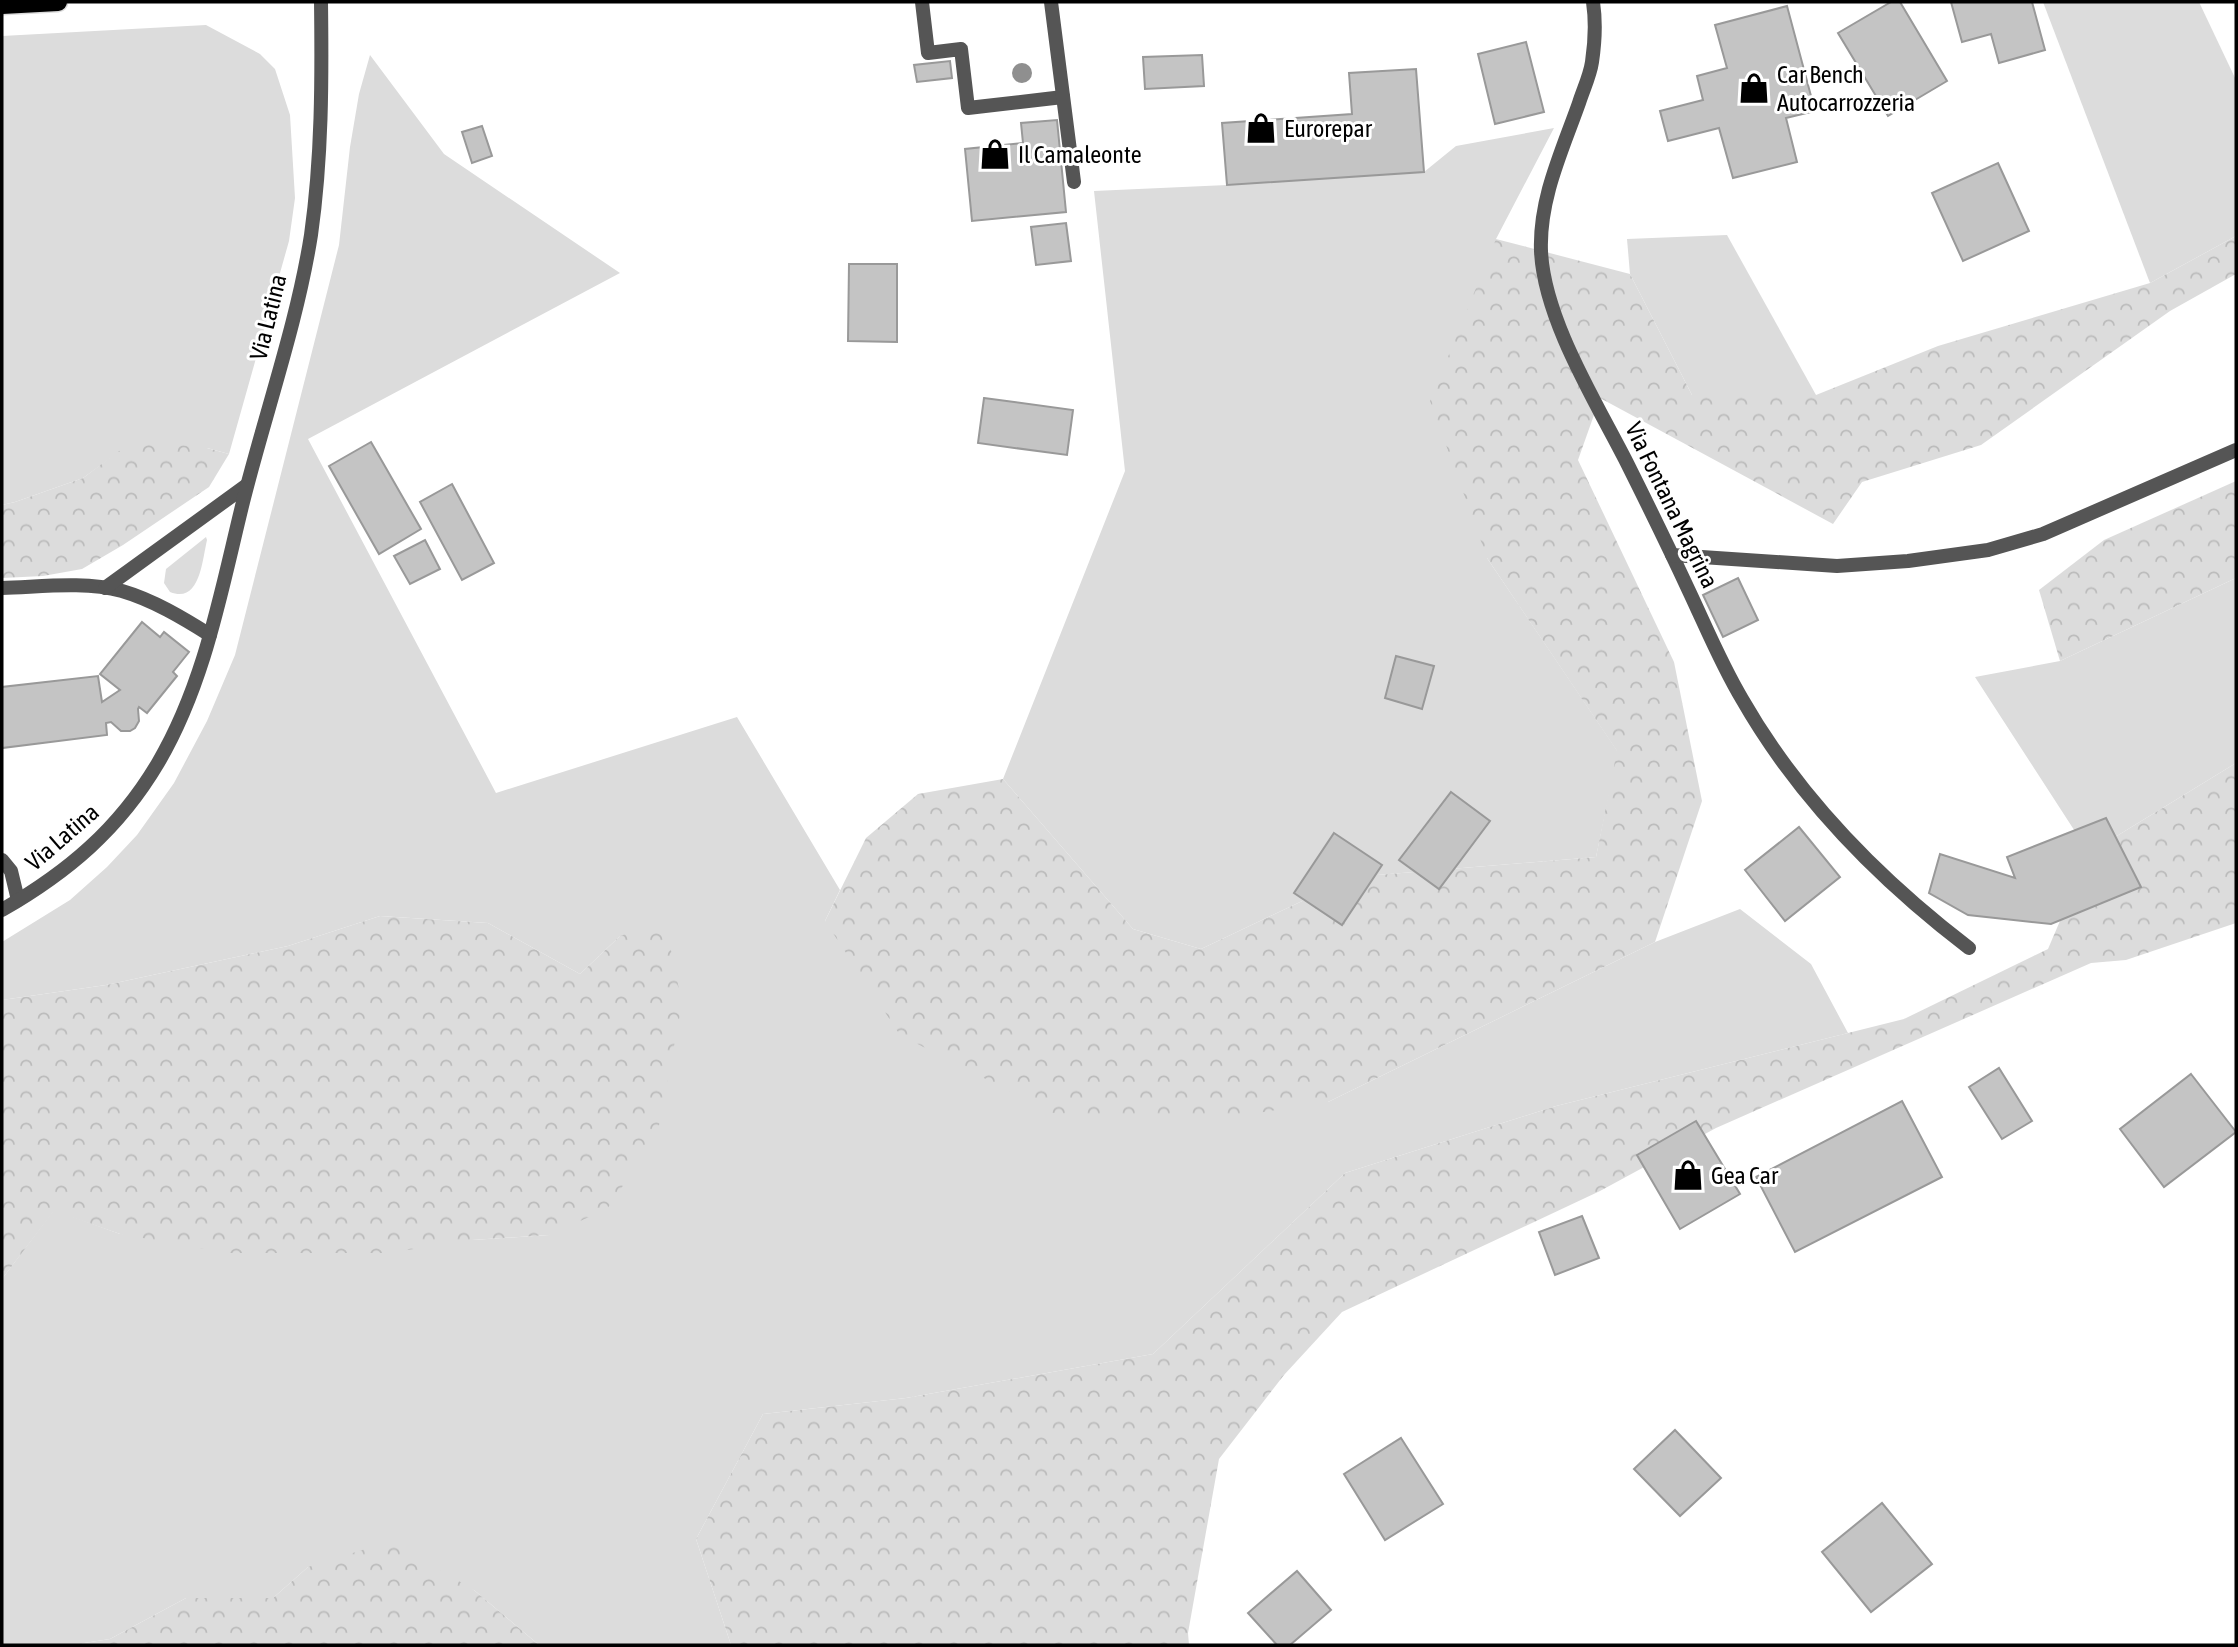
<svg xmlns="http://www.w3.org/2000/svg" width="2238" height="1647" font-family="'Asap Condensed',sans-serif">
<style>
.grass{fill:#dcdcdc}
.forest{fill:url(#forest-crowns)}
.building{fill:#c4c4c4;stroke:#999;stroke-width:2}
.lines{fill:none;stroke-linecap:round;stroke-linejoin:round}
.primary-casing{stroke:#dbdbdb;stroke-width:21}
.service{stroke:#555;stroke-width:14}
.minor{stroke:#555;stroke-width:14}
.primary{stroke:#000;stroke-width:18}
.tree{fill:#8f8f8f}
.labels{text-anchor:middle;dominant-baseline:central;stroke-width:6;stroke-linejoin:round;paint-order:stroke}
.poi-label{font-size:24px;fill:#000;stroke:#fff;text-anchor:start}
.street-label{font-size:24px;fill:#000;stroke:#fff}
</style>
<defs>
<pattern id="forest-crowns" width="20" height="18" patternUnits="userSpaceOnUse" patternTransform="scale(1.75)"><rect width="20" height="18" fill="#dcdcdc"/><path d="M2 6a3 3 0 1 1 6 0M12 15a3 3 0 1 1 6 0" fill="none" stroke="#bbb"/></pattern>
</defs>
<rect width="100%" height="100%" fill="#fff"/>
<g class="grass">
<path d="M2043,2h156l37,78v156l-86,47z"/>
<path d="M206,25l54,29 15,15 15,46 5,83 -6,43 -60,213 -22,-6 -88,4 -36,26 -68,24 -13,3v-469z"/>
<path d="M370,55l74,99 176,119 -312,166 188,354 241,-76 103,173 -15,31 503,181 327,-160 85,-33 71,55 37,69 -292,73 -211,67 -192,181 -247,44 -143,16 -67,125 35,106h-192l-65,-55 -166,-23 -35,31h-87l-76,41 -39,6h-69v-366l52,-69 66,24 352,6 77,-5 71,-299 -40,38 -92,-51 -108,-7 -92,30 -182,39 -104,15v-58l68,-42 37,-33 30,-32 37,-52 33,-62 28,-66 104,-410 11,-98 9,-53z"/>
<path d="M1554,128l-58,111 -9,319 131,194 -22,105 -243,20 -152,72 -68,-20 -130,-150 122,-308 -31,-280 133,-6 197,-13 32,-26z"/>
<path d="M1727,235l89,160h-124l-62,-121 -3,-35z"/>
<path d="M206,537l1,3c-5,21 -7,64 -37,52l-6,-9 2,-14z"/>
<path d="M2236,578v185l-147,90 -114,-176 85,-16z"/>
</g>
<g class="forest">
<path d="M2236,236v38l-66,37 -189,134 -119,37 -29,42 -233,-126 -22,62 96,202 28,139 -47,141 -327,160 -122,19 -154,-8 -152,-78 -75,-114 41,-83 52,-44 85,-15 130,150 68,20 152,-72 243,-20 21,-106 -130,-193 -57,-157 66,-162 134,35 62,121h124l122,-49 212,-63z"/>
<path d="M154,442l53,6 22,6 -20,33 -86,58 -41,24 -39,7 -41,2v-73l13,-3 68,-24 36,-27z"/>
<path d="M2236,481v97l-176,83 -21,-71 65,-50z"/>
<path d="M2236,763v160l-110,37 -35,3 -375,165 -116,63 -258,121 -58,63 -65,84 -31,174 1,12h-458l-35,-106 67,-125 143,-16 247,-44 192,-181 211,-67 348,-87 144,-70 41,-96z"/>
<path d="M380,916l108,7 92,51 40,-38 45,-15 17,83 -25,132 -50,73 -58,26 -77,5 -84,13h-160l-108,-19 -66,-23 -52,68v-279l104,-15 182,-39z"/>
<path d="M391,1541l83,49 65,55h-468l39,-6 76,-41h87l35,-31z"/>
</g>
<g class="building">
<path d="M1891,2h9l47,79 -59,35 -50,-83z"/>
<path d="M1951,2h81l13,48 -46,13 -8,-29 -29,8z"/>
<path d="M1787,6l28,105 -29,7 11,44 -64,16 -14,-50 -51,13 -8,-30 43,-11 -6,-24 30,-8 -12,-43z"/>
<path d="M1526,42l18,70 -49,12 -17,-70z"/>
<path d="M1202,55l2,31 -59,3 -2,-32z"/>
<path d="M950,61l2,17 -35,4 -3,-17z"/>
<path d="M1416,69l8,103 -197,13 -5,-62 130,-9 -3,-41z"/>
<path d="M1057,120l9,92 -94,9 -7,-72 58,-6 -2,-20z"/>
<path d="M482,126l10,30 -20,7 -10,-31z"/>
<path d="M1998,163l31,68 -66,30 -31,-68z"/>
<path d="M1066,223l5,38 -35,4 -5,-38z"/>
<path d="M849,264h48v78l-49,-1z"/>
<path d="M984,398l89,12 -6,45 -89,-12z"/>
<path d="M371,442l50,87 -42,25 -50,-88z"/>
<path d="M452,484l42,79 -32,17 -42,-78z"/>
<path d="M425,540l15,29 -30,15 -16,-28z"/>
<path d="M1738,578l20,42 -35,17 -20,-42z"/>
<path d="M142,622l18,15 4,-5 25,20 -16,20 4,4 -30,37 -8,-6 -1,2 1,12 -4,7 -5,3h-9l-10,-9 -5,1 1,12 -105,13v-61l96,-11 4,26 18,-12 -20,-16z"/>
<path d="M1396,656l38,10 -12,43 -37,-11z"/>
<path d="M1451,792l39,29 -51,68 -40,-29z"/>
<path d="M2106,818l35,69 -90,37 -83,-9 -39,-22 11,-39 75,24 -8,-21z"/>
<path d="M1799,827l41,50 -55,44 -40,-51z"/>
<path d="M1334,833l48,32 -40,60 -48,-32z"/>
<path d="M1999,1068l33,53 -30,18 -33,-52z"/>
<path d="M2191,1074l45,58 -72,55 -44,-58z"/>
<path d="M1902,1101l40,76 -147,75 -39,-75z"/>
<path d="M1696,1121l44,73 -60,35 -43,-74z"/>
<path d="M1582,1216l17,42 -44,17 -16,-43z"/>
<path d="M1675,1430l46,48 -41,38 -46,-47z"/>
<path d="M1401,1438l42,66 -58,36 -41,-66z"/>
<path d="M1882,1503l50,61 -61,48 -49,-60z"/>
<path d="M1297,1571l34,39 -41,35h-13l-29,-32z"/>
</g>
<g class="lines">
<defs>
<path id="primary" d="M2,5l56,-3"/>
</defs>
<use href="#primary" class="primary-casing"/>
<g class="service">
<path d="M922,2l6,51 33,-4 7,59 95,-11"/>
<path d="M1051,2l23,180"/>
<path d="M2,860l9,11 7,29"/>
</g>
<g class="minor">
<path d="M1593,2c3,20 2,40 -1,60 -2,14 -9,28 -13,41 -17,48 -40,96 -38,148 3,68 55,151 86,212 21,42 42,85 62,128 17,36 32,73 53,108 56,98 138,181 227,249"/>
<path d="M1672,555l165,11 71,-5 80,-11 55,-16 193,-84"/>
<path d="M2,588c39,-1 81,-7 120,3 31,9 61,27 88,44"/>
<path d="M105,588l142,-103"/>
<path d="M2,910c66,-38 117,-81 156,-147 47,-80 63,-172 85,-261 22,-88 54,-178 68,-267 11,-78 11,-155 10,-233"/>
</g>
<use href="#primary" class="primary"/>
</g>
<circle class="tree" cx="1022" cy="73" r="10"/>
<defs>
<symbol id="shop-bare" viewBox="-9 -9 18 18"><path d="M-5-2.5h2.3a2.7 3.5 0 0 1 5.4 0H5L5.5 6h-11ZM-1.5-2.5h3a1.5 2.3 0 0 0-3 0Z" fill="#000" stroke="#fff" stroke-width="2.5" paint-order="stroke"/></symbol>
</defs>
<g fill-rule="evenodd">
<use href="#shop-bare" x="1732" y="66" width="44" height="44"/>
<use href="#shop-bare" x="1239" y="106" width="44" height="44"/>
<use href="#shop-bare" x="973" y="132" width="44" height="44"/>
<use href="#shop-bare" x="1666" y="1153" width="44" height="44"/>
</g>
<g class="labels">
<g class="poi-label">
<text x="1777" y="74">Car Bench<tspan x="1777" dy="28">Autocarrozzeria</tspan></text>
<text x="1284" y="128">Eurorepar</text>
<text x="1018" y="154">Il Camaleonte</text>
<text x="1711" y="1175">Gea Car</text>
</g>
<g class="street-label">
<text transform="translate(268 317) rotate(-76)">Via Latina</text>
<text transform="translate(1672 505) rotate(64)">Via Fontana Magrina</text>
<text transform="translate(62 837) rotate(-41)">Via Latina</text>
</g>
</g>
<rect width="2238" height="1647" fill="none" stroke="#000000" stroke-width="7"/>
</svg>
